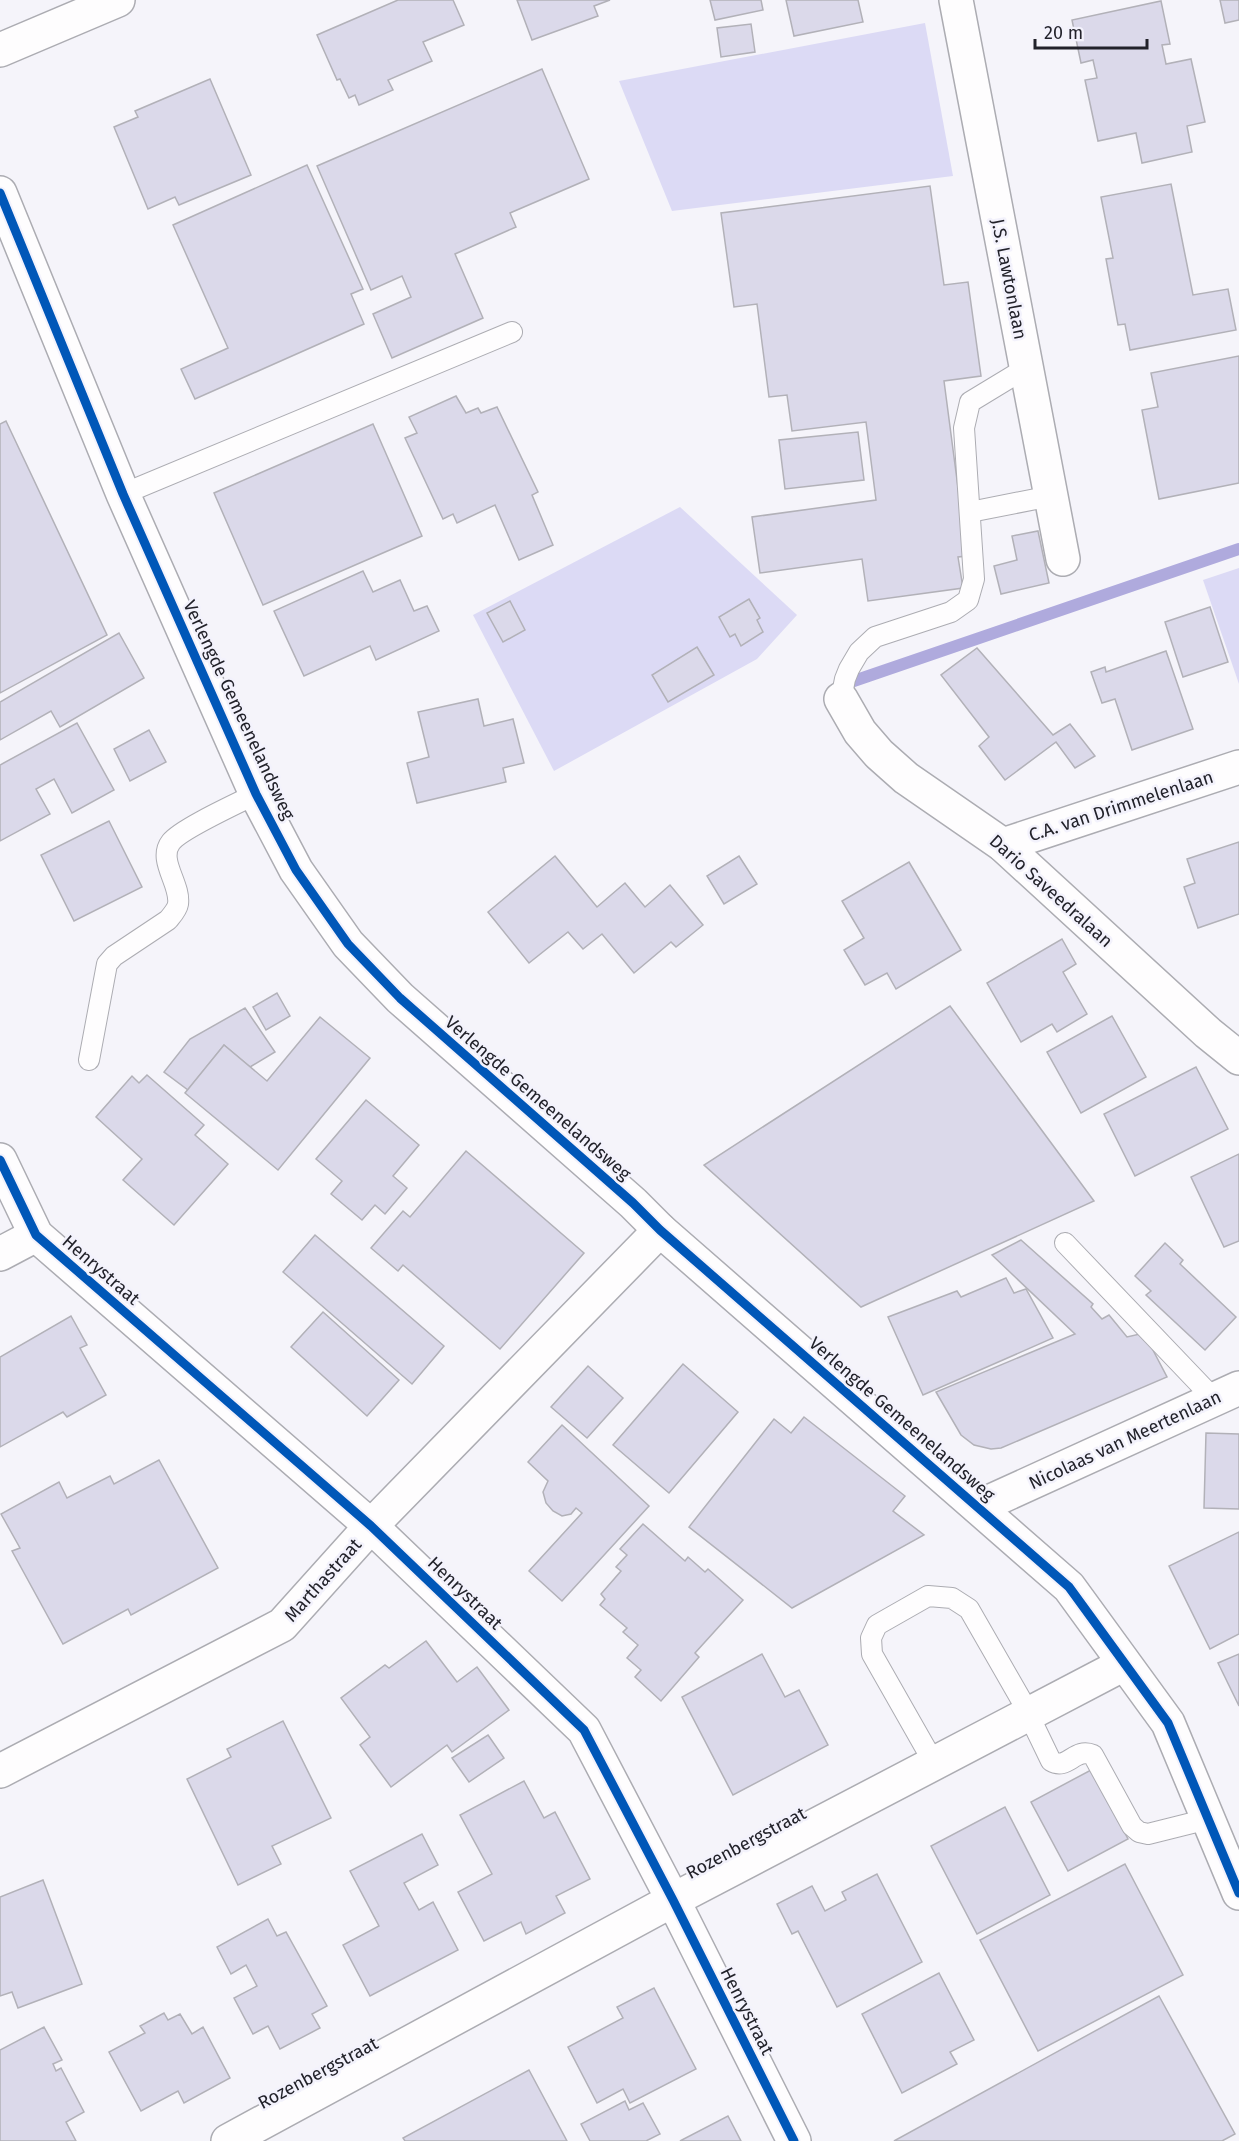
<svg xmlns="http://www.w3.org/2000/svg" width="1239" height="2141" font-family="'Fira Sans',sans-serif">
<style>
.green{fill:#dcdaf5}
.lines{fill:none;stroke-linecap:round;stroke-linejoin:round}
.stream{stroke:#afaadd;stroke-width:12}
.building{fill:#dbd9ea;stroke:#b2b1b8;stroke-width:1.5}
.service-casing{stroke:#acacb2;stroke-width:22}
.minor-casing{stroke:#acacb2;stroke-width:36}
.tertiary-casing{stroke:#acacb2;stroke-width:36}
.service{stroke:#fefdfe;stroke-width:20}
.minor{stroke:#fefdfe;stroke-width:33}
.tertiary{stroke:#fefdfe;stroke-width:33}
.cycleway-casing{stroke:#f3f2fc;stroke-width:13}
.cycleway{stroke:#0057b8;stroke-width:9}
.labels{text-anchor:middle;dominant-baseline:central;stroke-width:5;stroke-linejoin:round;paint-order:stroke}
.street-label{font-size:18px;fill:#22222a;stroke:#f3f2fc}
</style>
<rect width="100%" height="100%" fill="#f5f4fa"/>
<g class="green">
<path d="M925,23l28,153 -281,35 -53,-130z"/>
<path d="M680,507l117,108 -40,44 -203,112 -81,-156z"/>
<path d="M1239,568v116l-36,-104z"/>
</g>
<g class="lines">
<path class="stream" d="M845,684l394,-135"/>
</g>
<g class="building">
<path d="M398,0h55l11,25 -41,17 9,19 -44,19 5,10 -34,15 -4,-10 -6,3 -9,-19 -3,1 -20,-45z"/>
<path d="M517,0h93l-16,6 4,10 -66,24z"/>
<path d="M710,0h51l2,10 -48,10z"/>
<path d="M786,0h72l5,22 -69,14z"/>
<path d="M1220,0h19v20l-14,3z"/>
<path d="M1161,1l9,43 -8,1 4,19 25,-5 14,63 -18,4 5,26 -50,11 -6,-30 -38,8 -13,-61 12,-2 -4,-18 -12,3 -9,-43z"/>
<path d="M751,24l4,28 -34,5 -4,-29z"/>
<path d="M542,69l47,110 -79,34 6,14 -61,27 28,64 -91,40 -19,-44 38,-17 -9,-21 -31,14 -54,-124z"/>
<path d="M210,79l41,96 -72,30 -4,-8 -27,12 -34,-82 24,-10 -3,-6z"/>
<path d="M307,165l56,124 -12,5 13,30 -169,75 -14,-30 47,-21 -55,-123z"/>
<path d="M1171,184l22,111 35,-6 8,41 -106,20 -5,-26 -7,1 -12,-66 7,-1 -12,-61z"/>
<path d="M930,186l14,99 24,-3 13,94 -37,5 23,175 -9,1 5,31 -95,13 -6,-42 -102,14 -8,-56 124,-17 -10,-78 -74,9 -5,-36 -18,2 -12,-93 -23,3 -13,-94z"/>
<path d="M1239,356v127l-80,16 -17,-89 16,-3 -7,-34z"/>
<path d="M456,396l10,17 12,-5 3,5 16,-6 41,85 -6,3 21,50 -34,15 -24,-55 -38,18 -4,-9 -10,5 -38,-81 12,-5 -8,-16z"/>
<path d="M6,421l101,214 -107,58v-269z"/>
<path d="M373,424l49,112 -159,69 -49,-112z"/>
<path d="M858,432l6,48 -79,9 -6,-49z"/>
<path d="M1038,531l11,52 -48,11 -7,-28 23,-6 -5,-24z"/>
<path d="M363,571l10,21 27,-12 14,31 13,-5 12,25 -63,29 -6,-14 -66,30 -30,-65z"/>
<path d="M749,599l11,19 -3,2 6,12 -22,14 -6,-12 -5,3 -11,-20z"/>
<path d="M510,601l15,29 -22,12 -16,-29z"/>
<path d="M1210,607l18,55 -45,15 -18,-55z"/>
<path d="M119,633l25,45 -84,49 -9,-16 -51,29v-38z"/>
<path d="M697,647l17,28 -46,27 -16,-27z"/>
<path d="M977,648l76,87 17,-11 25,32 -20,12 -19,-26 -51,38 -26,-34 10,-9 -48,-62z"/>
<path d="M1166,651l27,78 -61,21 -17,-51 -13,4 -11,-31 14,-5 1,5z"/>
<path d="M478,699l6,27 29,-7 11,44 -21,5 3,14 -89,21 -10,-40 22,-6 -11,-45z"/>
<path d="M77,723l37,67 -42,23 -18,-34 -18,10 14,25 -50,27v-76z"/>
<path d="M149,730l17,32 -36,19 -16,-32z"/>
<path d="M109,821l33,66 -68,34 -33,-66z"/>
<path d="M1239,842v72l-41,14 -14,-41 11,-4 -8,-24z"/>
<path d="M555,856l42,51 28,-24 20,24 25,-22 33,40 -27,22 -5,-5 -37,31 -32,-39 -19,15 -15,-17 -39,31 -41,-51z"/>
<path d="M739,856l18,28 -33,20 -17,-28z"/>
<path d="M909,862l52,88 -65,39 -9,-16 -22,12 -21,-35 20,-12 -22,-37z"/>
<path d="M1062,939l14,25 -13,8 24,42 -30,18 -5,-8 -31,18 -34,-59z"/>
<path d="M277,993l13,23 -24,14 -13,-23z"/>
<path d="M950,1006l144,195 -233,106 -157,-142z"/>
<path d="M245,1008l30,44 -25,15 -26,-22 -36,45 -24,-18 26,-33z"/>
<path d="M1112,1016l34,61 -65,36 -34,-61z"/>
<path d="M320,1017l50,41 -92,112 -93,-77 39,-48 43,36z"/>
<path d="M1196,1067l32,62 -93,47 -31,-62z"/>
<path d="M147,1075l57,50 -9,10 33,29 -54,61 -51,-45 19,-21 -46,-42 36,-41 7,7z"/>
<path d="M366,1100l53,45 -26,31 14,12 -22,26 -10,-9 -13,15 -31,-26 11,-13 -26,-22z"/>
<path d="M466,1151l118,102 -84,96 -97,-84 -5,6 -27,-23 32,-37 7,6z"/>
<path d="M1239,1154v87l-15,6 -33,-70z"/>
<path d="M315,1235l129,111 -32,38 -129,-112z"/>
<path d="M1021,1240l72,64 -2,3 11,12 7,-4 18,22 17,-4 23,44 -166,71 -10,1 -17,-4 -13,-10 -25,-43 139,-58 -83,-79z"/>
<path d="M1165,1243l18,17 -3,4 56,53 -31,33 -59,-55 5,-4 -16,-15z"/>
<path d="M1006,1278l8,15 12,-4 27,49 -130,57 -35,-78 69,-26 4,6z"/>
<path d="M323,1312l76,68 -32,36 -76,-69z"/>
<path d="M71,1316l16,29 -7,3 26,47 -39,22 -4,-5 -63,35v-90z"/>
<path d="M683,1364l55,48 -69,81 -56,-48z"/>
<path d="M588,1366l35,32 -36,40 -36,-31z"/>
<path d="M804,1417l101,79 -12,15 31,24 -132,73 -103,-81 85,-108 17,14z"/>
<path d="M562,1425l87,81 -87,95 -33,-30 53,-58 -6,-5 -5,6 -9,2 -9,-5 -7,-8 -3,-11 5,-11 -20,-19z"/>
<path d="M1206,1433l33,1v75l-35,-1z"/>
<path d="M159,1460l59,108 -87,47 -3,-6 -65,35 -51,-93 8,-3 -19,-34 58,-32 8,16 43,-22 4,8z"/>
<path d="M643,1524l42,37 3,-4 17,15 3,-3 35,31 -48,53 4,4 -38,44 -26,-24 6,-7 -14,-12 11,-13 -15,-13 4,-4 -27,-23 5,-6 -4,-5 20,-23 -5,-4 11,-12 -7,-6z"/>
<path d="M1239,1532v102l-29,15 -41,-83z"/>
<path d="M426,1641l31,41 20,-15 32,43 -57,42 -5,-7 -56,42 -31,-42 10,-8 -29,-39 44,-33 4,3z"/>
<path d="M762,1654l23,43 14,-7 29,55 -95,50 -51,-98z"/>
<path d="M1239,1654v52l-21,-43z"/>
<path d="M283,1721l48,97 -59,28 9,18 -43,21 -51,-106 44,-22 -4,-8z"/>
<path d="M488,1735l16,23 -35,24 -17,-24z"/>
<path d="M1091,1770l37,69 -60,32 -37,-69z"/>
<path d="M524,1781l20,37 11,-6 35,67 -34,17 9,17 -39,21 -5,-12 -37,19 -26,-49 34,-18 -32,-59z"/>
<path d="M1005,1807l45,88 -73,39 -46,-88z"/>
<path d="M422,1834l16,31 -34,18 15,27 14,-8 25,48 -88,46 -27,-51 36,-19 -29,-55z"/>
<path d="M1125,1864l58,111 -145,76 -58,-111z"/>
<path d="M877,1874l45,88 -85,45 -39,-76 -6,3 -15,-30 35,-18 13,25 21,-11 -4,-8z"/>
<path d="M43,1880l39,104 -64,24 -6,-16 -12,4v-99z"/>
<path d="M268,1919l9,17 9,-4 41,74 -15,8 8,14 -40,21 -12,-23 -15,8 -19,-36 23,-12 -11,-21 -15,9 -14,-27z"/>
<path d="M939,1973l35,67 -24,12 7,12 -55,29 -40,-79z"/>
<path d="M654,1988l42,81 -66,34 -7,-14 -26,14 -29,-56 55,-29 -6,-11z"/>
<path d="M1159,1996l76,138 -13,7h-328z"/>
<path d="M164,2013l4,7 12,-6 12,20 11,-7 27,51 -46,25 -6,-12 -37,20 -32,-59 36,-19 -5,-7z"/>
<path d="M44,2027l18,33 -9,4 3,7 5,-3 23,44 -18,10 10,19h-76v-91z"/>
<path d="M529,2070l38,71h-162l-2,-3z"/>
<path d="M625,2101l4,9 14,-7 17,31 -14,7h-56l-9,-17z"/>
<path d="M728,2116l13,25h-61z"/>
</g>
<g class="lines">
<defs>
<g id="service">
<path d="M123,494l389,-162"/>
<path d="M970,512l81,-16"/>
<path d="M841,699l4,-20 4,-10 10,-17 16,-15 76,-25 17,-12 6,-21 -10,-151 6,-26 56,-34"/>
<path d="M89,1060l18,-96 7,-8 54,-36c4,-5 9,-10 10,-16 3,-20 -21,-44 -7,-62 10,-13 67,-39 85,-48"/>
<path d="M1065,1243l149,156"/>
<path d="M934,1763l-62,-109 -1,-16 6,-13 51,-29 24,2 17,11 54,94 28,58c17,10 23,-14 42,-6l39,71 7,6 9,2 60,-15"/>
</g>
<g id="minor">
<path d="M956,0l107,559"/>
<path d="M0,50l118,-50"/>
<path d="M841,699l19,33 19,22 27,24 97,67 205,188 31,25"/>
<path d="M1003,845l236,-78"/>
<path d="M0,1160l36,75 335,291 213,204 89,170 121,241"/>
<path d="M0,1254l36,-19"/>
<path d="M978,1507l261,-119"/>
<path d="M0,1771l282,-146 89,-99 289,-296"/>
<path d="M228,2141l445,-241 451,-236"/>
</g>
<path id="tertiary" d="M0,193l123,301 133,300 40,76 52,74 52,54 233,205 27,27 409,357 99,136 71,170"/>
</defs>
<use href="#service" class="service-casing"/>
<use href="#minor" class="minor-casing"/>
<use href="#tertiary" class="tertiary-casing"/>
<use href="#service" class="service"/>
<use href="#minor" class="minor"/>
<use href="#tertiary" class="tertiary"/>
<defs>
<g id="cycleway">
<path d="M0,193l123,301 133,300 40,76 52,74 52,54 233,205 27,27 409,357 99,136 71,170"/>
<path d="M0,1160l36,75 335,291 213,204 89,170 121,241"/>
</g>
</defs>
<use href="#cycleway" class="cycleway-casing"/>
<use href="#cycleway" class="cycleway"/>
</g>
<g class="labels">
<g class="street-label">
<text transform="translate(1009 279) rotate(79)">J.S. Lawtonlaan</text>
<text transform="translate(239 710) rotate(65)">Verlengde Gemeenelandsweg</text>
<text transform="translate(1121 806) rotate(-18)">C.A. van Drimmelenlaan</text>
<text transform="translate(1051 891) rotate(42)">Dario Saveedralaan</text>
<text transform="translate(538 1098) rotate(41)">Verlengde Gemeenelandsweg</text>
<text transform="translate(101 1270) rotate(41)">Henrystraat</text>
<text transform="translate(902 1419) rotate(41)">Verlengde Gemeenelandsweg</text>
<text transform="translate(1125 1440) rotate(-25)">Nicolaas van Meertenlaan</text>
<text transform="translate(323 1580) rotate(-48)">Marthastraat</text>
<text transform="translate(465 1593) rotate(44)">Henrystraat</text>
<text transform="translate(746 1843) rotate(-28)">Rozenbergstraat</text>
<text transform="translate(747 2011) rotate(63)">Henrystraat</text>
<text transform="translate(318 2073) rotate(-28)">Rozenbergstraat</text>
</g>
</g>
<path d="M1035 39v9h112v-9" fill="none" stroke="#22222a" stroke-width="3"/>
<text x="1044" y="39" font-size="18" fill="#22222a" stroke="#f3f2fc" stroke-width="4.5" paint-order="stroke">20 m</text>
</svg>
